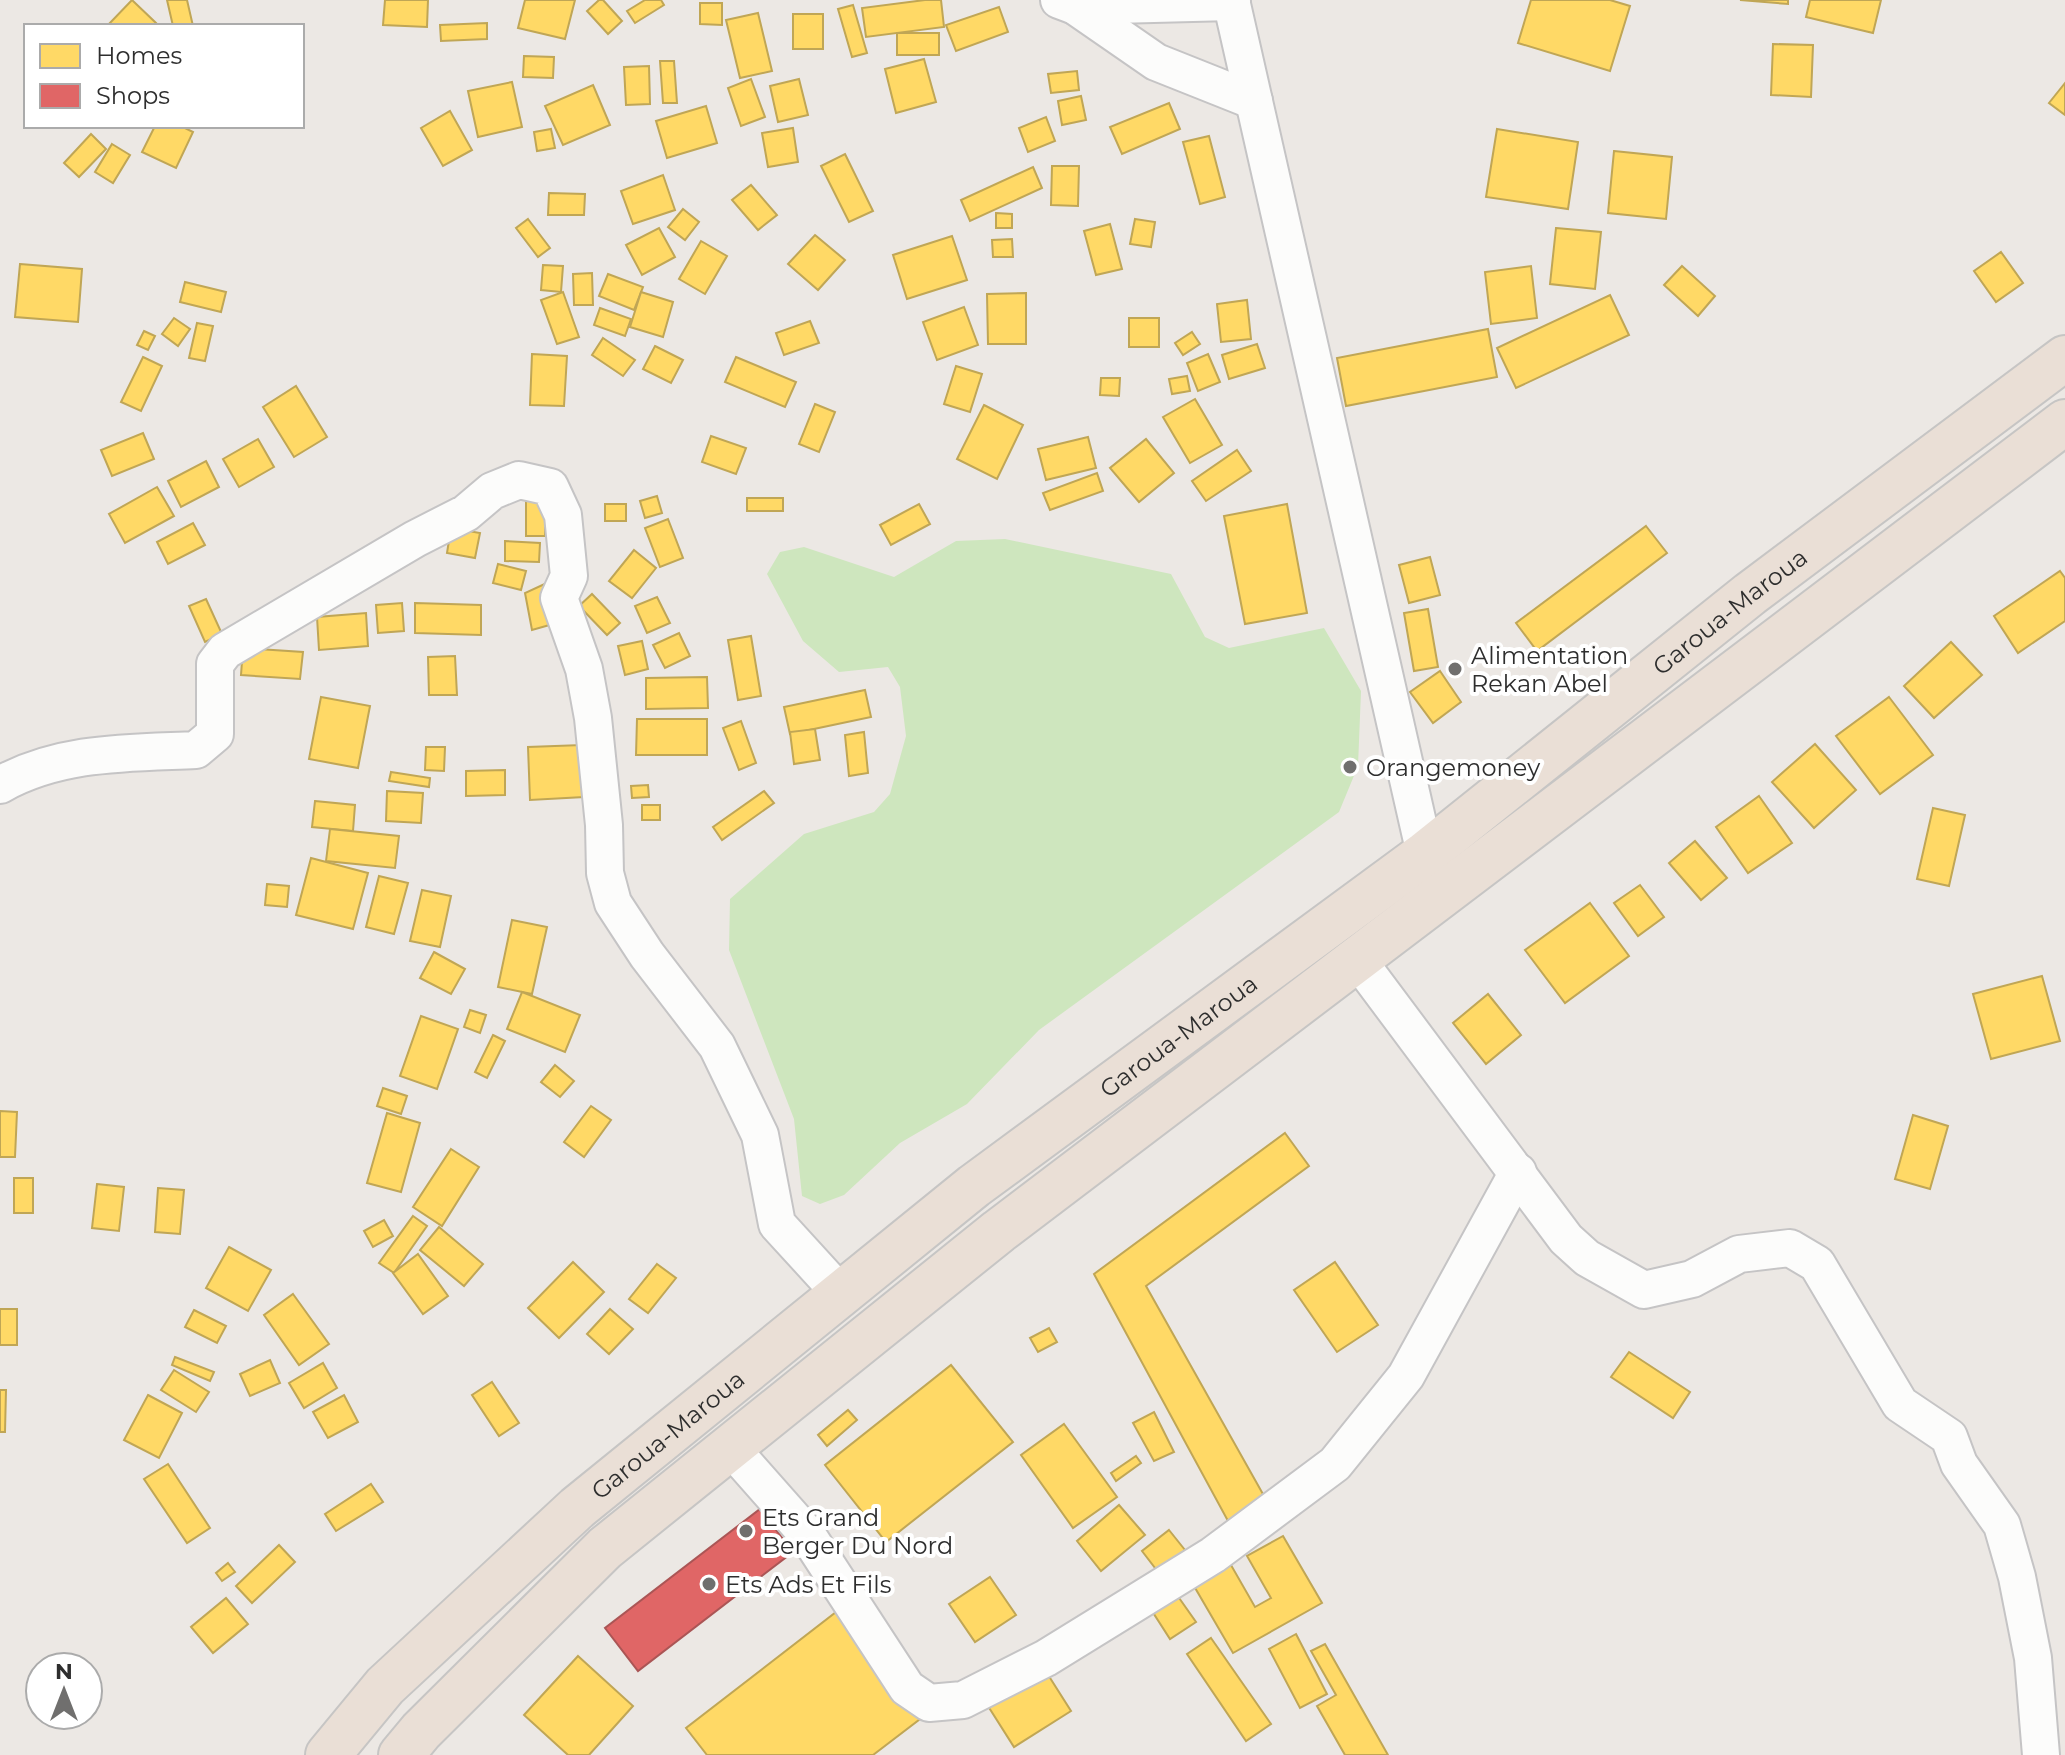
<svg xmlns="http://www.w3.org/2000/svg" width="2065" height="1755" font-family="Montserrat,sans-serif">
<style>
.green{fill:#cee6be}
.homes{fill:#ffd966;stroke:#c0a655;stroke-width:2}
.shops{fill:#e06666;stroke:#ab5555;stroke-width:2}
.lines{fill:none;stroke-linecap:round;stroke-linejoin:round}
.minor-casing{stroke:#c5c4c5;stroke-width:40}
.highway-casing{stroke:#c6c5c4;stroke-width:48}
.minor{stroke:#fcfcfb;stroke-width:36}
.highway{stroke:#eadfd6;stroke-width:44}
.poi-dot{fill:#706f6e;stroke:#fff;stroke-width:3}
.labels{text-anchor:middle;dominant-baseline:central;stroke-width:8;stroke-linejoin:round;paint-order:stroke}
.street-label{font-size:24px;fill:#2e2e2e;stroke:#fff}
.poi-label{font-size:24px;fill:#2e2e2e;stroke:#fff;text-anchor:start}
</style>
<rect width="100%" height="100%" fill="#ece8e4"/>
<path class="green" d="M1005,539l166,35 34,63 24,11 95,-20 37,63 -3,75 -19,46 -300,218 -72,74 -67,39 -56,52 -24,9 -18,-8 -8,-77 -65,-169 1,-51 74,-65 70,-22 16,-18 16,-58 -6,-49 -12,-20 -49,5 -36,-31 -36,-67 13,-22 24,-5 90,30 62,-36z"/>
<g class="homes">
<path d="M132,0l24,23 -2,3h-47z"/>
<path d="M167,0h20l6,26h-20z"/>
<path d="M385,0h43l-1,27 -44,-2z"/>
<path d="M525,0h50l-10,39 -47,-11z"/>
<path d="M599,0h4l19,21 -14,13 -21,-23z"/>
<path d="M645,0h16l3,5 -29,18 -8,-12z"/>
<path d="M925,0h16l3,27 -78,10 -4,-29z"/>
<path d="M1531,0h79l20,6 -20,65 -92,-28z"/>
<path d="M1740,0h48v4z"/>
<path d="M1810,0h71l-8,33 -67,-16z"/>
<path d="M700,3h22v22l-22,-1z"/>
<path d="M853,5l14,48 -15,4 -14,-48z"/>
<path d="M999,7l9,25 -52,19 -10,-26z"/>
<path d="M758,13l14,58 -32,7 -14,-58z"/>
<rect x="793" y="14" width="30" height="35"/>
<path d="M487,23v16l-46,2 -1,-16z"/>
<rect x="897" y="33" width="42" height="22"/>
<path d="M1773,44l40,1 -2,52 -40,-2z"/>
<path d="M524,56l30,1 -1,21 -30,-1z"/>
<path d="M924,59l12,43 -40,11 -11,-44z"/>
<path d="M660,61h14l3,42h-14z"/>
<path d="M649,66l1,38 -24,1 -2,-38z"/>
<path d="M1077,71l2,19 -28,3 -3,-19z"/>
<path d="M751,79l14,38 -24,9 -13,-38z"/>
<path d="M799,79l9,36 -30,7 -8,-36z"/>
<path d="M512,82l10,45 -44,10 -10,-46z"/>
<path d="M2065,83v32l-16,-12z"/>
<path d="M593,85l17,40 -47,20 -18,-39z"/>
<path d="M1081,96l5,24 -24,5 -4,-24z"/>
<path d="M1169,103l11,26 -58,25 -12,-27z"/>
<path d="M706,106l11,37 -50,15 -11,-37z"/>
<path d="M450,111l22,39 -29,16 -22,-38z"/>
<path d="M1046,117l9,24 -27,11 -9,-24z"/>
<path d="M155,126h26l12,6 -17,36 -34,-16z"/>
<path d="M793,128l5,34 -30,5 -6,-34z"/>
<path d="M551,129l4,19 -18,3 -3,-19z"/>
<path d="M1497,129l81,13 -10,67 -82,-12z"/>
<path d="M91,134l15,15 -27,28 -15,-14z"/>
<path d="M1209,136l16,61 -25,7 -17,-62z"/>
<path d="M112,144l18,11 -17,28 -18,-11z"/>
<path d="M1614,151l58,6 -6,62 -58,-6z"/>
<path d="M845,154l28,57 -24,11 -28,-56z"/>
<path d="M1052,166h27l-1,40 -27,-1z"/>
<path d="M1033,167l9,21 -72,33 -9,-21z"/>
<path d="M663,175l12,35 -42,14 -12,-33z"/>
<path d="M751,185l26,30 -19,15 -26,-30z"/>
<path d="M549,193l36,1 -1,21h-36z"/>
<path d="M683,209l16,13 -14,18 -17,-13z"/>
<path d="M996,213l16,1v14h-16z"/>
<path d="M528,219l22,29 -12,9 -22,-29z"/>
<path d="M1135,219l20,3 -4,25 -21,-3z"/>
<path d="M1110,224l12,45 -26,6 -12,-44z"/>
<path d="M659,228l16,29 -33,18 -16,-30z"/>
<path d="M1556,228l45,4 -6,57 -45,-5z"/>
<path d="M815,235l30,25 -27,30 -30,-26z"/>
<path d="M952,236l15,44 -60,19 -14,-44z"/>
<path d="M1012,239l1,18h-20l-1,-17z"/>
<path d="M701,241l26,15 -22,38 -26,-15z"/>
<path d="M2001,252l22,31 -27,19 -22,-31z"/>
<path d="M20,264l62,5 -4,53 -63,-5z"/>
<path d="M543,265l20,1 -2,26 -20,-2z"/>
<path d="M1531,266l6,52 -46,6 -6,-52z"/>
<path d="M1682,266l33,30 -17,20 -34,-31z"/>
<path d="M592,273l1,32h-19l-1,-31z"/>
<path d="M608,274l35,13 -9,23 -35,-14z"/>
<path d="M185,282l41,10 -5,20 -41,-10z"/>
<path d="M563,292l16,45 -22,7 -16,-44z"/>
<path d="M641,292l32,10 -10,35 -33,-10z"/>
<path d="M1026,293v51h-38l-1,-50z"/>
<path d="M1610,295l19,40 -113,53 -19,-40z"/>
<path d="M1247,300l4,39 -30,3 -4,-38z"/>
<path d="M964,307l14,38 -41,15 -14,-38z"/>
<path d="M600,308l31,11 -6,17 -31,-11z"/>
<path d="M174,318l16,11 -12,17 -16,-12z"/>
<rect x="1129" y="318" width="30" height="29"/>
<path d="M810,321l9,22 -35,12 -8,-22z"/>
<path d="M197,323l16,3 -8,35 -16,-3z"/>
<path d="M1488,329l9,48 -151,29 -9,-48z"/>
<path d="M144,331l11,5 -7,14 -11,-5z"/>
<path d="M1192,332l8,12 -17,11 -8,-12z"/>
<path d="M603,338l32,22 -12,16 -31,-21z"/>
<path d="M1257,344l8,24 -36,11 -7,-24z"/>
<path d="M655,346l28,14 -12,23 -28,-14z"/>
<path d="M532,354l35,2 -3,50 -34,-1z"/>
<path d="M1208,354l12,28 -22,9 -11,-28z"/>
<path d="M143,357l19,9 -21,45 -20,-9z"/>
<path d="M736,357l60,25 -11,25 -60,-25z"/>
<path d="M956,366l26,8 -12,38 -26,-8z"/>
<path d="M1187,376l3,15 -18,3 -3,-15z"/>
<path d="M1101,378h19l-1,18 -19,-1z"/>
<path d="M296,386l31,51 -33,20 -31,-50z"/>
<path d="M1195,399l27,46 -32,18 -27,-46z"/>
<path d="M815,404l20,8 -16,40 -20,-8z"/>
<path d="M984,405l39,20 -26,54 -40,-20z"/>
<path d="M143,433l11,26 -42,17 -11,-26z"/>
<path d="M711,436l35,12 -10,26 -34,-12z"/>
<path d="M1088,437l8,31 -50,12 -8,-31z"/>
<path d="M258,439l16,28 -35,20 -16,-28z"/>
<path d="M1146,439l28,34 -35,29 -29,-34z"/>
<path d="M1237,450l14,21 -45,30 -14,-20z"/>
<path d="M206,461l13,26 -38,20 -13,-26z"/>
<path d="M1097,473l6,18 -53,19 -7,-17z"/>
<path d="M157,487l17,29 -49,27 -16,-29z"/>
<path d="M657,496l5,17 -17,5 -5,-17z"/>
<rect x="526" y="498" width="19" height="38"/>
<rect x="747" y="498" width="36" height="13"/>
<rect x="605" y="504" width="21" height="17"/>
<path d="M919,504l11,20 -39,21 -11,-20z"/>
<path d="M1287,504l20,109 -62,11 -21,-108z"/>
<path d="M668,519l15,39 -23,9 -15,-39z"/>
<path d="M193,523l12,22 -37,19 -11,-22z"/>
<path d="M1646,526l21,27 -130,98 -21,-28z"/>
<path d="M451,528l29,5 -5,25 -28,-5z"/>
<path d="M505,541l35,2 -1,19 -34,-1z"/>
<path d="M634,550l22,18 -24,30 -23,-17z"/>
<path d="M1430,557l10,38 -31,8 -10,-38z"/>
<path d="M498,564l28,7 -5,19 -28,-7z"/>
<path d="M2060,571l5,7v43l-47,32 -24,-37z"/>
<path d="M549,582l11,40 -28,8 -7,-37z"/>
<path d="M592,594l28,29 -13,12 -28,-29z"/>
<path d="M657,597l13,26 -23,10 -12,-27z"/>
<path d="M206,599l16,35 -17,8 -16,-36z"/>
<path d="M402,603l2,28 -26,2 -2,-28z"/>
<path d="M415,603l66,2v30l-66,-2z"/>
<path d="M1428,609l10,58 -24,4 -10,-58z"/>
<path d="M366,613l2,33 -49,4 -2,-33z"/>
<path d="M679,633l11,23 -25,12 -12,-23z"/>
<path d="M751,636l10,60 -23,4 -10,-60z"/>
<path d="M642,641l6,28 -23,6 -7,-29z"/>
<path d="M1951,642l31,33 -48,43 -30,-32z"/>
<path d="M243,648l60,4 -3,27 -59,-4z"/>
<path d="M455,656l2,39h-28l-1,-38z"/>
<path d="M1440,671l21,31 -28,21 -23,-31z"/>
<path d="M707,677l1,31 -62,1v-31z"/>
<path d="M865,690l6,27 -81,17 -6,-27z"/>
<path d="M321,697l49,9 -12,62 -49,-9z"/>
<path d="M1889,697l44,58 -53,39 -44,-58z"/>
<path d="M637,719h70v36h-71z"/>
<path d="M741,721l15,42 -17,7 -16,-42z"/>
<path d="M815,729l5,31 -26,4 -4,-32z"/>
<path d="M864,732l4,41 -19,3 -4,-41z"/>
<path d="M1815,744l41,46 -42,38 -42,-46z"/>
<path d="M582,745l2,52 -54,3 -2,-53z"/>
<path d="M426,747h19l-1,24 -19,-1z"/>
<path d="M505,770v25l-39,1v-25z"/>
<path d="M391,772l39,6 -1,9 -40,-6z"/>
<path d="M648,785l1,12 -17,1 -1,-12z"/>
<path d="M387,791l36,2 -2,30 -35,-2z"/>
<path d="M764,791l10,12 -52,37 -9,-13z"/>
<path d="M1759,796l33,47 -44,30 -32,-46z"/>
<path d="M315,801l40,4 -2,26 -41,-4z"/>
<rect x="642" y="805" width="18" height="15"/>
<path d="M1933,808l32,7 -16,71 -32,-7z"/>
<path d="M330,829l69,7 -4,32 -69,-7z"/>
<path d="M1695,841l32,37 -26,22 -32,-37z"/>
<path d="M311,858l57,15 -15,56 -57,-14z"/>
<path d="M379,876l29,7 -14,51 -28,-7z"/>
<path d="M267,884l22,2 -2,21 -22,-2z"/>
<path d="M1640,885l24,32 -26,19 -24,-33z"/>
<path d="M422,890l29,6 -11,51 -30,-6z"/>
<path d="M1590,903l39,53 -64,47 -40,-53z"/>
<path d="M512,920l35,7 -15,67 -34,-7z"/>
<path d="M434,952l31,17 -14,25 -31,-16z"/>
<path d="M2042,976l18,65 -69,18 -18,-65z"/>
<path d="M522,992l58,23 -15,37 -58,-23z"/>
<path d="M1488,994l33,41 -35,29 -33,-41z"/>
<path d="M470,1010l16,5 -6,18 -16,-6z"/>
<path d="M421,1016l37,13 -21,60 -37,-13z"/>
<path d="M493,1035l12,6 -18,37 -12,-6z"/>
<path d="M555,1065l19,16 -14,16 -19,-15z"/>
<path d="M383,1088l24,8 -6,18 -24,-8z"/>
<path d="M591,1106l20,14 -27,37 -20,-15z"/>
<path d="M0,1111l17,1 -2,45h-15z"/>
<path d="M387,1113l33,10 -19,69 -34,-9z"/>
<path d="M1913,1115l35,11 -18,63 -35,-10z"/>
<path d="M1285,1133l24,33 -163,120 122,217 -40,18 -134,-247z"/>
<path d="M451,1149l28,18 -37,59 -29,-19z"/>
<rect x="14" y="1178" width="19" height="35"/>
<path d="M97,1184l27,3 -5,44 -27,-3z"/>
<path d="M158,1188l26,2 -4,44 -25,-2z"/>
<path d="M413,1216l14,10 -33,47 -15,-10z"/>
<path d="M384,1220l9,16 -20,11 -9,-16z"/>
<path d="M439,1227l44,37 -19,22 -44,-36z"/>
<path d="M229,1247l42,23 -23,41 -42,-23z"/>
<path d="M418,1254l30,42 -25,18 -30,-41z"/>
<path d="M573,1262l31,30 -45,46 -31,-30z"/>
<path d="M1335,1262l43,63 -41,27 -43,-62z"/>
<path d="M657,1264l19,14 -28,35 -19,-14z"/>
<path d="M293,1294l36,50 -30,21 -35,-50z"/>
<rect x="0" y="1309" width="17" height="36"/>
<path d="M610,1309l23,20 -24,25 -22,-20z"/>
<path d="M194,1310l32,16 -9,17 -32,-16z"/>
<path d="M1049,1328l8,14 -19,10 -8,-14z"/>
<path d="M1629,1352l61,40 -17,26 -62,-41z"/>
<path d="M175,1357l39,15 -4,9 -38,-16z"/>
<path d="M270,1360l10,23 -30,13 -10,-22z"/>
<path d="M323,1363l14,25 -33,20 -15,-25z"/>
<path d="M951,1365l62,77 -127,100 -61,-77z"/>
<path d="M174,1370l35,22 -13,20 -35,-22z"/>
<path d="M492,1382l27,41 -20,13 -27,-41z"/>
<path d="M0,1390h6l-1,42h-5z"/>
<path d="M148,1395l34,18 -23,45 -35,-18z"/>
<path d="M344,1395l14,27 -30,16 -15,-26z"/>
<path d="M848,1410l9,10 -30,26 -9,-11z"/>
<path d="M1154,1412l20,40 -20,9 -21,-38z"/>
<path d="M1064,1424l53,73 -44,31 -52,-73z"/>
<path d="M1136,1456l5,7 -25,18 -5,-8z"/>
<path d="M168,1464l42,64 -23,15 -43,-64z"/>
<path d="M371,1484l12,18 -47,29 -11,-17z"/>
<path d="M1119,1505l26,30 -44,36 -24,-30z"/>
<path d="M1169,1530l20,25 -27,22 -20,-26z"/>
<path d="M1283,1536l39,67 -89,50 -39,-67 37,-21 24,42 16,-9 -24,-42z"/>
<path d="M279,1545l16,17 -43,41 -16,-17z"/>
<path d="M228,1563l7,9 -13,9 -6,-8z"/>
<path d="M990,1577l26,38 -41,27 -26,-38z"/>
<path d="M1177,1595l19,27 -26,17 -18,-28z"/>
<path d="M226,1598l22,26 -35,29 -22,-26z"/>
<path d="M840,1609l84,107 -51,39h-166l-21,-27z"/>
<path d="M1296,1634l31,60 -27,14 -31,-59z"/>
<path d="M1211,1638l60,86 -25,17 -59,-87z"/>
<path d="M1325,1644l63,111h-43l-28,-49 19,-11 -25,-44z"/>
<path d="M578,1656l55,50 -44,49h-21l-44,-40z"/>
<path d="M1045,1670l26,41 -57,36 -26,-41z"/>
</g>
<path class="shops" d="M760,1509l33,43 -155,119 -33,-43z"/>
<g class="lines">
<defs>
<g id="minor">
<path d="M1059,0l16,6 81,56 98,39"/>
<path d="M1231,0l194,854"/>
<path d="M1075,6l157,-4"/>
<path d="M0,785c60,-34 129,-32 196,-35l19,-16v-70l10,-13 190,-112 51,-26 26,-22 27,-11 31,7 13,28 6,61 -10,22 25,71 9,49 11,107 1,48 8,30 34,52 70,91 43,89 17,89 64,70"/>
<path d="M1357,959l209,280 21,19 57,32 48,-11 47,-25 51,-6 27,16 83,140 49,33 10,27 43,61 15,52 16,81 8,97"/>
<path d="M730,1447l76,86 101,155 22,15 34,-3 83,-42 167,-103 122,-91 71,-88 112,-204"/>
</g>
<g id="highway">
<path id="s1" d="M328,1755l57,-69 192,-178 397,-322 451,-332 325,-260 315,-236"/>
<path d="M401,1755l20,-24 184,-183 394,-317 1066,-809"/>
</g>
</defs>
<use href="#minor" class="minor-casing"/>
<use href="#highway" class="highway-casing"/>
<use href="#minor" class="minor"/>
<use href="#highway" class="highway"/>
</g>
<g class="poi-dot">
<circle cx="1455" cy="669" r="8"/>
<circle cx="1350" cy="767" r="8"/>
<circle cx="746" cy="1531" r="8"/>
<circle cx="709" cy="1584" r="8"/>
</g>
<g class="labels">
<g class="street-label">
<text stroke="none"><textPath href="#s1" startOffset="1812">Garoua-Maroua</textPath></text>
<text stroke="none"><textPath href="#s1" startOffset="1116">Garoua-Maroua</textPath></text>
<text stroke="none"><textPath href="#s1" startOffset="468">Garoua-Maroua</textPath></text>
</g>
<g class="poi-label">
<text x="1471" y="655">Alimentation<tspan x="1471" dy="28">Rekan Abel</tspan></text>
<text x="1366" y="767">Orangemoney</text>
<text x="762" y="1517">Ets Grand<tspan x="762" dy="28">Berger Du Nord</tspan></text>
<text x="725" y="1584">Ets Ads Et Fils</text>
</g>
</g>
<rect x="24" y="24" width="280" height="104" fill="#ffffff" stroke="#ababab" stroke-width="2"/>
<rect x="40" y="44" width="40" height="24" fill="#ffd966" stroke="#ababab" stroke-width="2"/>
<text x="96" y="64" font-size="24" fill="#2e2e2e">Homes</text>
<rect x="40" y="84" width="40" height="24" fill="#e06666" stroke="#ababab" stroke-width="2"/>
<text x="96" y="104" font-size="24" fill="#2e2e2e">Shops</text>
<g transform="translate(64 1691)"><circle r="38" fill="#ffffff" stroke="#ababab" stroke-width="2"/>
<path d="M0-6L14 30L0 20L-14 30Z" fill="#706f6e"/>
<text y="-12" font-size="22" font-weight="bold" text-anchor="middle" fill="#2e2e2e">N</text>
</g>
</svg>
